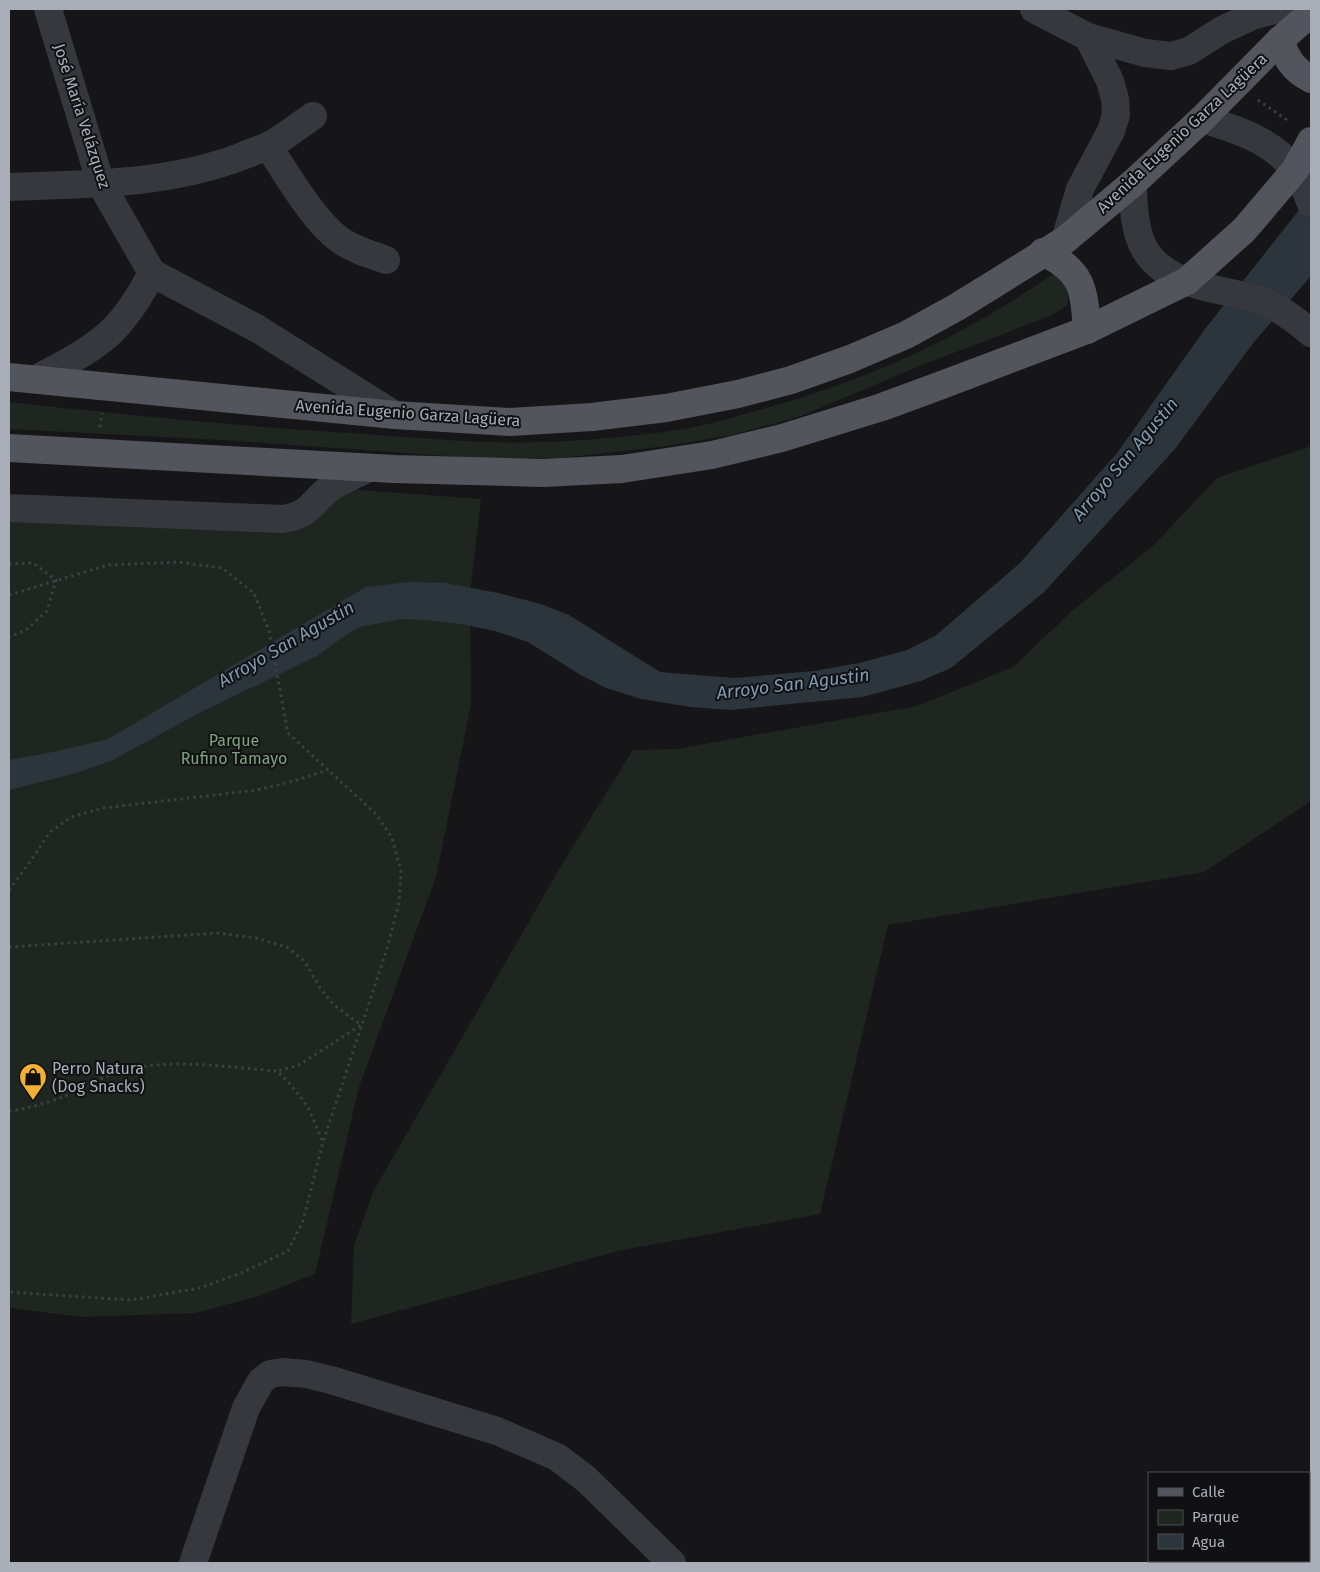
<svg xmlns="http://www.w3.org/2000/svg" width="1320" height="1572" font-family="'Fira Sans',sans-serif">
<style>
.green{fill:#1e261f}
.water{fill:#2c353c}
.lines{fill:none;stroke-linecap:round;stroke-linejoin:round}
.path{stroke:#3d3f44;stroke-width:3;stroke-dasharray:2.5 4;stroke-linecap:butt}
.minor{stroke:#37383d;stroke-width:28}
.major{stroke:#53555c;stroke-width:28}
.labels{text-anchor:middle;dominant-baseline:central;stroke-width:4;stroke-linejoin:round;paint-order:stroke}
.street-label{font-size:16px;fill:#a8adb8;stroke:#111113}
.park-label{font-size:16px;fill:#7fa381;stroke:#111113}
.poi-label{font-size:16px;fill:#a8adb8;stroke:#111113;text-anchor:start}
.water-label{font-size:18px;font-style:italic;fill:#7f9bb3;stroke:#111113}
</style>
<rect width="100%" height="100%" fill="#161618"/>
<g class="green">
<path d="M1053,274c14,10 15,14 15,31l-18,11 -128,49 -121,51 -68,19 -66,11 -106,12 -71,1 -268,-19 -213,-11v-27c118,13 237,25 356,32 42,3 84,7 125,8 58,2 116,-3 173,-10 32,-4 65,-13 96,-22 107,-29 202,-72 294,-136z"/>
<path d="M1311,446v355l-107,71 -316,53 -68,289 -198,36 -271,74 3,-79 19,-53 191,-331 69,-111 43,-1 241,-43 96,-39 60,-57 81,-65 63,-67z"/>
<path d="M345,489l136,10 -11,95 1,111 -35,172 -77,210 -44,187 -56,22 -63,17 -114,4 -73,-9v-792l231,9z"/>
</g>
<path class="water" d="M1311,195v81l-57,66 -79,107 -131,143 -93,76 -30,13 -58,16 -133,13 -39,-3 -50,-8 -35,-11 -27,-14 -51,-32 -33,-11 -34,-7 -36,-4 -23,-1 -43,8 -19,12 -23,17 -116,56 -90,49 -38,13 -64,16v-30l49,-9 50,-12 258,-152 43,-5 36,1 53,10 43,11 28,11 91,57 75,6 79,-7 45,-8 48,-13 28,-14 84,-72 98,-111 88,-124z"/>
<g class="lines">
<g class="path">
<path d="M1258,100l29,20"/>
<path d="M100,427l2,-14"/>
<path d="M9,564l24,-1 23,17 -9,31 -21,19 -17,7"/>
<path d="M9,595l99,-30 70,-3 44,6 32,25 15,38 19,102 88,81 16,24 9,33 -2,32 -13,49 -63,190 -20,79 -15,30 -47,22 -41,15 -69,12 -122,-8"/>
<path d="M9,890l23,-31 18,-27 21,-15 33,-9 153,-18 37,-9 34,-11"/>
<path d="M9,947l208,-14 39,5 31,9 18,15 15,26 14,17 27,20 -62,40 -22,6"/>
<path d="M9,1111c19,-2 40,-9 59,-16 16,-7 32,-17 49,-23 51,-15 108,-5 160,-1l15,15 16,21 15,35"/>
</g>
<g class="minor">
<path d="M48,9l53,175 51,89 106,56 137,86"/>
<path d="M1034,9l54,28 57,16 26,3 18,-5 33,-21 30,-14 26,-7"/>
<path d="M1202,119c34,10 69,21 92,50 7,9 13,24 17,35"/>
<path d="M268,146c19,28 46,76 72,94 14,10 30,14 46,20"/>
<path d="M1133,183c0,56 9,87 68,103 21,6 43,8 63,16 18,7 33,19 47,31"/>
<path d="M9,187c77,-3 157,-2 231,-30 9,-4 19,-7 28,-11 16,-8 30,-20 45,-30"/>
<path d="M1065,240l15,-51 31,-58 5,-16 -1,-16 -5,-18 -22,-44"/>
<path d="M36,379c26,-14 55,-28 76,-48 17,-17 29,-37 40,-58"/>
<path d="M9,508l273,11c29,-4 28,-16 48,-31 12,-8 27,-14 39,-20"/>
<path d="M193,1563l53,-155 15,-27 9,-7 13,-2 23,2 25,6 166,51 60,26 29,22 86,84"/>
</g>
<g class="major">
<path d="M1280,40c6,18 13,30 31,39"/>
<path d="M1043,252c40,19 41,37 44,78"/>
<path d="M9,377l386,38 115,7 82,-5 74,-9 72,-14 53,-14 59,-21 56,-24 51,-28 108,-67 68,-57 69,-64 78,-79 31,-27"/>
<path d="M9,448l385,21 149,4 79,-4 90,-14 70,-17 100,-31 57,-21 148,-56 100,-49 57,-51 51,-60 16,-29"/>
</g>
</g>
<defs>
<symbol id="shop-pin" viewBox="-11 -11 22 30"><path d="M0 17L-7.5 6A9.5 9.5 0 1 1 7.5 6Z" fill="#f2b134" stroke="#111113"/><path d="M-5-2.5h2.3a2.7 3.5 0 0 1 5.4 0H5L5.5 6h-11ZM-1.5-2.5h3a1.5 2.3 0 0 0-3 0Z" fill="#111"/></symbol>
</defs>
<g fill-rule="evenodd">
<use href="#shop-pin" x="17" y="1061" width="32" height="43"/>
</g>
<g class="labels">
<g class="street-label">
<text transform="translate(82 116) rotate(72)">José María Velázquez</text>
<text transform="translate(1182 133) rotate(-43)">Avenida Eugenio Garza Lagüera</text>
<text transform="translate(408 413) rotate(4)">Avenida Eugenio Garza Lagüera</text>
</g>
<g class="park-label">
<text x="234" y="740">Parque<tspan x="234" dy="18">Rufino Tamayo</tspan></text>
</g>
<g class="poi-label">
<text x="52" y="1068">Perro Natura<tspan x="52" dy="18">(Dog Snacks)</tspan></text>
</g>
<g class="water-label">
<text transform="translate(1125 459) rotate(-50)">Arroyo San Agustin</text>
<text transform="translate(286 644) rotate(-30)">Arroyo San Agustin</text>
<text transform="translate(793 684) rotate(-7)">Arroyo San Agustin</text>
</g>
</g>
<rect width="1320" height="1572" fill="none" stroke="#a8adb8" stroke-width="20"/>
<rect x="1148" y="1472" width="162" height="90" fill="#111113" stroke="#4d4f55"/>
<rect x="1158" y="1488" width="25" height="8" fill="#53555c" stroke="#4d4f55"/>
<text x="1192" y="1497" font-size="15" fill="#a8adb8">Calle</text>
<rect x="1158" y="1510" width="25" height="15" fill="#1e261f" stroke="#4d4f55"/>
<text x="1192" y="1522" font-size="15" fill="#a8adb8">Parque</text>
<rect x="1158" y="1534" width="25" height="15" fill="#2c353c" stroke="#4d4f55"/>
<text x="1192" y="1547" font-size="15" fill="#a8adb8">Agua</text>
</svg>
